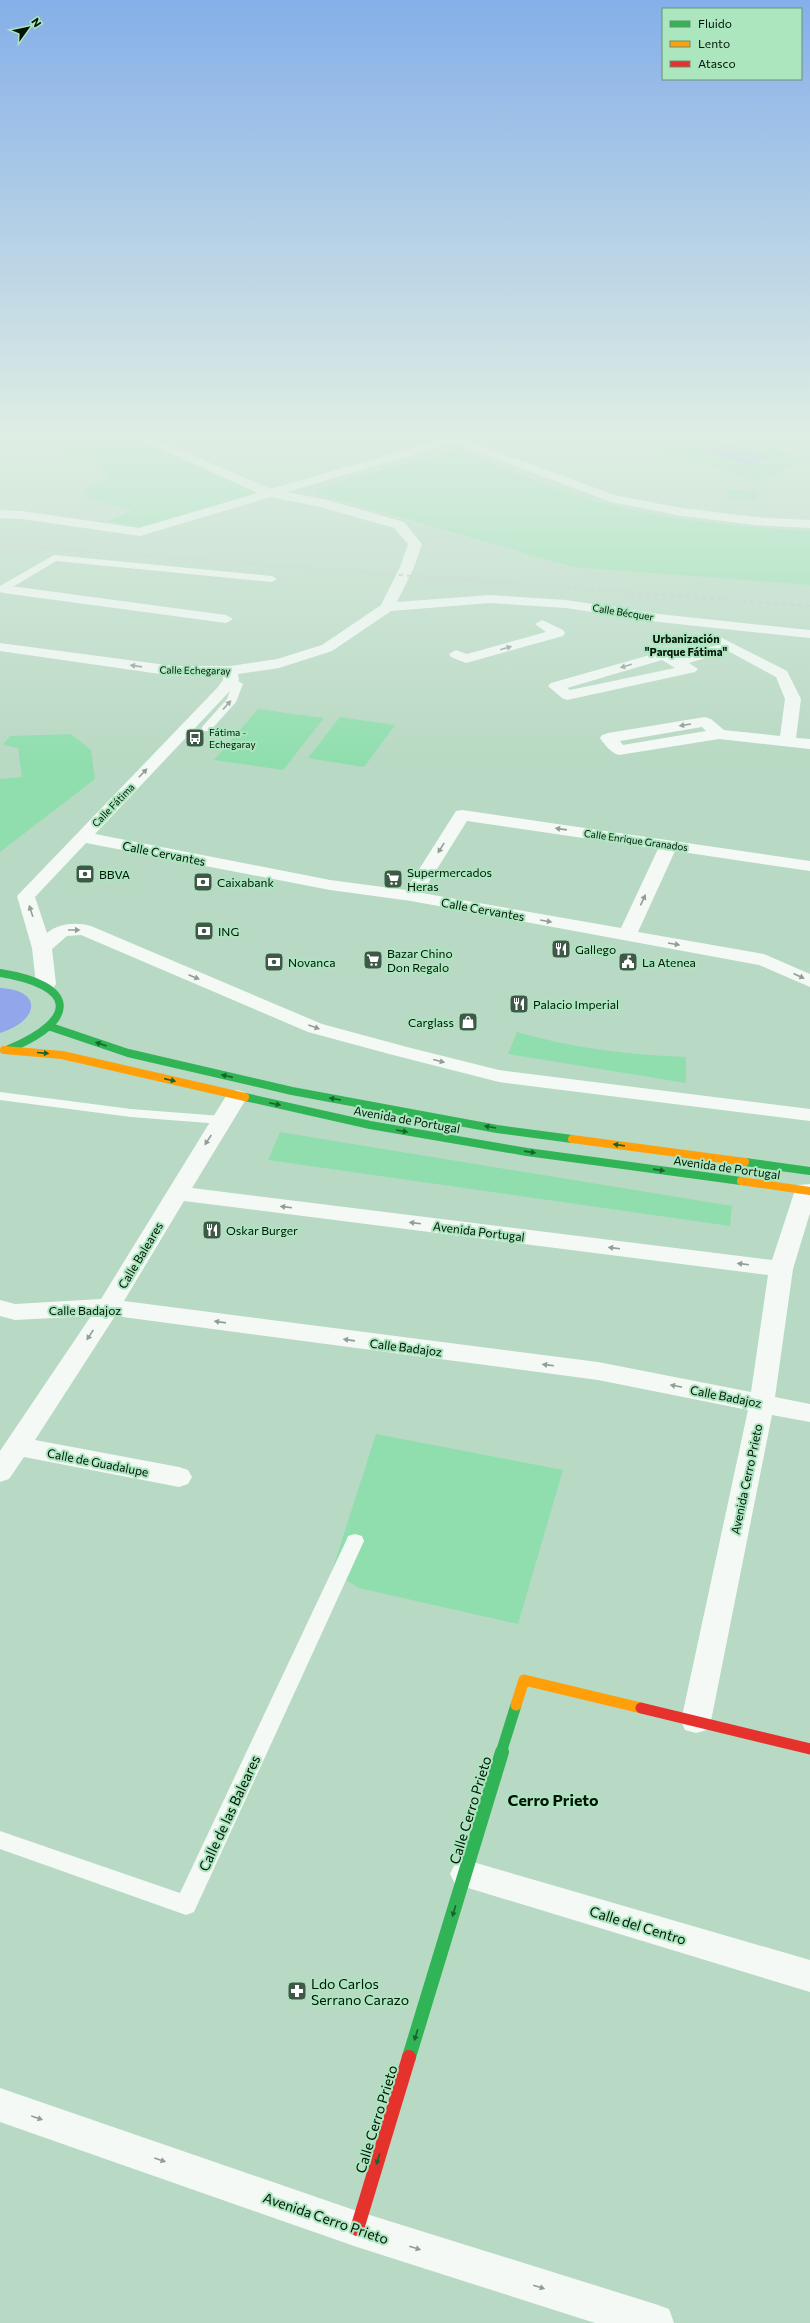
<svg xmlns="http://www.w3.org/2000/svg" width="810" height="2323" font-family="Commissioner,sans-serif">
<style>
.green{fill:#90deae}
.water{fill:#92a7eb}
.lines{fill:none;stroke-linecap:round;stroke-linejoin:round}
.lane{fill:#f4f9f6;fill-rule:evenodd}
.street{fill:#f4f9f6;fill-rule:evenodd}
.fast-far2{stroke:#30b455;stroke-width:8}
.fast-far1{stroke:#30b455;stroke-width:11}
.fast{stroke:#30b455;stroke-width:14}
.slow-far1{stroke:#ff9f0a;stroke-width:8}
.slow{stroke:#ff9f0a;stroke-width:11}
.jam-far1{stroke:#e5322d;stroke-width:11}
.jam{stroke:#e5322d;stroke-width:14}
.rail{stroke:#c0c9c3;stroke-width:2;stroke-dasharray:4 4;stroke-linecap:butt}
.oneway{fill:#929d96}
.oneway2{fill:#18642e}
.labels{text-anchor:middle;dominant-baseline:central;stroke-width:4;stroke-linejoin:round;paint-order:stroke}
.far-street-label{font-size:10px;fill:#001306;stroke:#abe6be}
.far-poi-label{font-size:10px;fill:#001306;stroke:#abe6be;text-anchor:start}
.far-neighbourhood-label{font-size:11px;font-weight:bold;fill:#001306;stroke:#abe6be}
.street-label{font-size:12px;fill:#001306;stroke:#abe6be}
.poi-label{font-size:12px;fill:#001306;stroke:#abe6be;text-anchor:start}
.near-street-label{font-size:14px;fill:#001306;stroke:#abe6be}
.near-poi-label{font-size:14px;fill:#001306;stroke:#abe6be;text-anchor:start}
.near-neighbourhood-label{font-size:16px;font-weight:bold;fill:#001306;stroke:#abe6be}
</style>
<rect width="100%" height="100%" fill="#b8d9c3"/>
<g class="green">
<path d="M67,437h67l122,56 -118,35 -30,-7 25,-11 -36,-9 -16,-11 30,-12 -11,-13 -46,-16 23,-9z"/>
<path d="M670,437h63l77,23 -53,21 -111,-35z"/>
<path d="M458,449c46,19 93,40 142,53 69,19 139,25 210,29v54l-237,-18 -257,-74 3,-5z"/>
<path d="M729,489l30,3 -3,8 -31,-3z"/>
<path d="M258,709l66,9 -41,52 -69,-10z"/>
<path d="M340,717l55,8 -31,42 -56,-9z"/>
<path d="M71,734l20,16 4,29 -95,73v-73l22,-2 -4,-29 -15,-3 7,-9z"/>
<path d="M517,1032c55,16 112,23 169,25v26l-178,-29z"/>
<path d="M280,1132l452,74 -2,20 -462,-66z"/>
<path d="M376,1434l187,36 -45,154 -159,-36 -27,-17z"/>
</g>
<g class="water">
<path d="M725,444l45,13 -20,8 -45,-13z"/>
<path d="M0,988c44,2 39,33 0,45z"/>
</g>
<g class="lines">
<g class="lane">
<path d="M54,555l218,21 5,3 -5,3 -216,-21 -50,30 -6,1v-6z"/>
<path d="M231,677l12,7 -7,18 -26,29h-8v-4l25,-28 5,-14 -6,-5z"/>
<path d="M0,1092l131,17 90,7 7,4 -7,4 -90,-7 -131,-17z"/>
<path d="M355,1534l7,2 2,5 -170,371 -8,3 -186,-66v-18l180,62 166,-352 2,-5z"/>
</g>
<g class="street">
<path d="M135,437h15l121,52 177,-52h18l-2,2 150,56 68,13 73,9 55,3v8l-55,-3 -73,-9 -71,-14 -158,-59 -166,49 40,8 77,22 18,22 -8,23 -17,35 93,-7 76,5 93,14 151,16v8l-151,-16 -93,-14 -76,-5 -99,8 -59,40 -53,17 -41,6 1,6 -11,13 -133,141 235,46 76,10 50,-79 6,-1 348,51v10l-135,-20 -37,81 126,22 46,20v13l-51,-22 -348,-64 -81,-11 -244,-47 -51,54 12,36c12,-10 29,-11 44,-7l231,98 85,23 92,23 311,39v12l-311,-39 -106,-27 -85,-23 -227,-97 -14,1 -15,13 4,35 -3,4 -7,2 -7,-2 -3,-4 -4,-36 -15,-52 201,-209 5,-7v-4h-49l-174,-25v-8l174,23h56l47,-7 45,-14 59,-40 19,-38 8,-23 -14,-16 -74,-21 -49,-10 -131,39 -118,-17 -22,-1v-8l22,1 117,17 119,-35zM467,821l191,28 -37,79 -199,-35z"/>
<path d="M3,585l223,30 7,4 -7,4 -223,-30 -3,-1v-6z"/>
<path d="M542,620l21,10 2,3 -2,3 -97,27 -15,-6 -2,-3 7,-4 11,4 79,-22 -11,-8z"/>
<path d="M718,636l69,35 14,28 -5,39 14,1v10l-91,-10 -100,16c-8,-2 -14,-10 -19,-17l2,-3 6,-2 97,-16 6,2 13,11 56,6 5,-37 -9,-22 -48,-26 -39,12 9,6 -3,3 -128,28 -5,-2 -14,-12 3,-3 113,-32 14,6 39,-12 -6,-5zM662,660l13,8 -105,22 -3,-2zM702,727l4,4 -83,14 -3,-4z"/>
<path d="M237,1090l7,2 4,4 -56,92 580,72 23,-70 3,-5 12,-1v29l-17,56 -18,128 35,7v18l-38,-7 -61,306 -4,9 -11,3 -11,-3 -4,-9 67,-311 -150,-30 -483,-64 -80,124 144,27 9,3 4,7 -4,7 -9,3 -155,-30 -15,22 -9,3v-31l91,-135 -76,4 -15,-4v-16l15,4 86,-5 125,-203 4,-4zM184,1201l584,74 -17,117 -153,-30 -474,-61z"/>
<path d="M466,1860l344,100v32l-355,-108 -5,-10 5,-10z"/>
<path d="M0,2088l357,123 298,93 14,5 5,14h-79l-238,-76 -357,-125z"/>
</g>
<g class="fast-far2">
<path d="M0,973c76,12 80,46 9,76"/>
<path d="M51,1027l77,26 164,38 205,38 75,10"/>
<path d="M245,1097l125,28 157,27 214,29"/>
<path d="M745,1162l65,9"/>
</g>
<path class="fast-far1" d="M501,1753l15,-48"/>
<path class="fast" d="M409,2057l93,-305"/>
<g class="slow-far1">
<path d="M4,1050l58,5 183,42"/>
<path d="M572,1139l173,23"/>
<path d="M741,1181l69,10"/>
</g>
<path class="slow" d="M516,1705l8,-25 117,28"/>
<path class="jam-far1" d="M641,1708l169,41"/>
<path class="jam" d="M357,2229l52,-172"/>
<path class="rail" d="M0,545l810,61"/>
</g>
<defs><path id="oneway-solid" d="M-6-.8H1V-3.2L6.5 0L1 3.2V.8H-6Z"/></defs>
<g class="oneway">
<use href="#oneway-solid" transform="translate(506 648) rotate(-16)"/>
<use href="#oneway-solid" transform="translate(136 666) rotate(-172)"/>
<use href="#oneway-solid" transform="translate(626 666) rotate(164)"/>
<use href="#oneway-solid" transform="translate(227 705) rotate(-48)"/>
<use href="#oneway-solid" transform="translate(685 725) rotate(171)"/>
<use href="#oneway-solid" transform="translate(143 773) rotate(-46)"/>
<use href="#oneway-solid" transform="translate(561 829) rotate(-172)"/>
<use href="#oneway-solid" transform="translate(441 848) rotate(122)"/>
<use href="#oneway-solid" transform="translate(643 900) rotate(-65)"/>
<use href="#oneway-solid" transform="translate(31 911) rotate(-108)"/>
<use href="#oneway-solid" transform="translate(546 921) rotate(10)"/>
<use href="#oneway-solid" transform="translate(74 930)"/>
<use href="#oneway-solid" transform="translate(674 944) rotate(10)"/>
<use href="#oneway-solid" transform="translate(799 976) rotate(25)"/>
<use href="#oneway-solid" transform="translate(194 977) rotate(23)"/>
<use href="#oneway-solid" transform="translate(314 1027) rotate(20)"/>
<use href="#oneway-solid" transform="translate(439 1061) rotate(14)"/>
<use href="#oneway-solid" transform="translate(208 1140) rotate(123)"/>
<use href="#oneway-solid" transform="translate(286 1207) rotate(-173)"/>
<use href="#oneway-solid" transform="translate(415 1223) rotate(-173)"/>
<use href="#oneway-solid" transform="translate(614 1248) rotate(-173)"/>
<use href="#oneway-solid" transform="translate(743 1264) rotate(-173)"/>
<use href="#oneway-solid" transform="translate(220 1322) rotate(-172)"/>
<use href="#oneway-solid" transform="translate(90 1335) rotate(123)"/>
<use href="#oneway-solid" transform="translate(349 1340) rotate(-172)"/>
<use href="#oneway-solid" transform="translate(548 1365) rotate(-173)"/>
<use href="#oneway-solid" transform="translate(676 1386) rotate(-169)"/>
<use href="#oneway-solid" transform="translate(37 2118) rotate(19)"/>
<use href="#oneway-solid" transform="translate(160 2160) rotate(19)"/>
<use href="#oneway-solid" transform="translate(415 2248) rotate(17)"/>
<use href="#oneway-solid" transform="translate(539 2287) rotate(17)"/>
</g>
<g class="oneway2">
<use href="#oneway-solid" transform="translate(101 1044) rotate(-161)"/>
<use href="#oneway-solid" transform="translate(43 1053) rotate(5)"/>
<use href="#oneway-solid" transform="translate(227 1076) rotate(-167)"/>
<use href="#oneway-solid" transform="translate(170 1080) rotate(13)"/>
<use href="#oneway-solid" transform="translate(335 1099) rotate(-170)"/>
<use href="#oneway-solid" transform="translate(275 1104) rotate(12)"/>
<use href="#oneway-solid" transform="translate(490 1127) rotate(-170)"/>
<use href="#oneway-solid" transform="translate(402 1131) rotate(10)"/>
<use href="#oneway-solid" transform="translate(619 1145) rotate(-172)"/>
<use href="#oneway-solid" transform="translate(530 1152) rotate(8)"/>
<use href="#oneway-solid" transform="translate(659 1170) rotate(8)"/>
<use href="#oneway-solid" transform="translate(454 1911) rotate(107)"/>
<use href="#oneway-solid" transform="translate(416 2035) rotate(107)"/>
<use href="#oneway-solid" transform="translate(378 2159) rotate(107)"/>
</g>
<linearGradient id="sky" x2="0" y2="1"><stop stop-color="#85afe9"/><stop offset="0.57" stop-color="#dfeee4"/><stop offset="1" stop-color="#dfeee4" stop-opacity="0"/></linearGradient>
<rect width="810" height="762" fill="url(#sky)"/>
<defs>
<symbol id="bus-square" viewBox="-11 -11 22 22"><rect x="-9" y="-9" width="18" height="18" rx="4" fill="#405848" stroke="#abe6be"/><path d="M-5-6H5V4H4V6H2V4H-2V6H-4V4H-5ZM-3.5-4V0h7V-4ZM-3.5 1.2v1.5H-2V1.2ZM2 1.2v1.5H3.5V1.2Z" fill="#fff"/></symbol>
<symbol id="bank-square" viewBox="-11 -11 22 22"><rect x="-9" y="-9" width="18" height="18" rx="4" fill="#405848" stroke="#abe6be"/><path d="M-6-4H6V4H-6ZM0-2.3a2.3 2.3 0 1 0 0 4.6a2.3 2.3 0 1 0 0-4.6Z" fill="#fff"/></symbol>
<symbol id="supermarket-square" viewBox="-11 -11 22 22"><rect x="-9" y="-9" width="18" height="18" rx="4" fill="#405848" stroke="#abe6be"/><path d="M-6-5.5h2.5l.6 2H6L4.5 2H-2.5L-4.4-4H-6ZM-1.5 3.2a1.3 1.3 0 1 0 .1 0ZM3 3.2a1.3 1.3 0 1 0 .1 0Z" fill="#fff"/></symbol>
<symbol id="restaurant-square" viewBox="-11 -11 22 22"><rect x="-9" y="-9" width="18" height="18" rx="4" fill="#405848" stroke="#abe6be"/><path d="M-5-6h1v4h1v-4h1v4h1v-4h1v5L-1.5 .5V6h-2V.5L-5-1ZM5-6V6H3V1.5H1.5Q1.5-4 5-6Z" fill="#fff"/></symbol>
<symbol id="civic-square" viewBox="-11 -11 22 22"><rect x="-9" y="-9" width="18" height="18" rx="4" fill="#405848" stroke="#abe6be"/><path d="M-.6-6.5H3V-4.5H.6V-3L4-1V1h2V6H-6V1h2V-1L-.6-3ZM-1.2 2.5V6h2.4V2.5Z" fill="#fff"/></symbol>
<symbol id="shop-square" viewBox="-11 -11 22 22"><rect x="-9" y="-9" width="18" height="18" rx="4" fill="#405848" stroke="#abe6be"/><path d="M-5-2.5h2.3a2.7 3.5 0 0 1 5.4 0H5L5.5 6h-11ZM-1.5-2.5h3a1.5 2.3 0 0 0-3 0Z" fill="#fff"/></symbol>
<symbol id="pharmacy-square" viewBox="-11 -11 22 22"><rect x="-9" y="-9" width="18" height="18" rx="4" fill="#405848" stroke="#abe6be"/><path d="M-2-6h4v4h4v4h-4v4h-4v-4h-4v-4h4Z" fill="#fff"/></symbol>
</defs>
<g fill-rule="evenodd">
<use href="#bus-square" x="184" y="727" width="22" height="22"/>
<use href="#bank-square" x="74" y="863" width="22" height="22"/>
<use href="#supermarket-square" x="382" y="868" width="22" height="22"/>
<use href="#bank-square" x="192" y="871" width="22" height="22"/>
<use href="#bank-square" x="193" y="920" width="22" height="22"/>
<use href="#restaurant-square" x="550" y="938" width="22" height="22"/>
<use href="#supermarket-square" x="362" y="949" width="22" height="22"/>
<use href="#bank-square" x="263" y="951" width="22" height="22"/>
<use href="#civic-square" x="617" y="951" width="22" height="22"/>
<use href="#restaurant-square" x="508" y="993" width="22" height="22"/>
<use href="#shop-square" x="457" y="1011" width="22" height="22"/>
<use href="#restaurant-square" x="201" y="1219" width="22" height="22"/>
<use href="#pharmacy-square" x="286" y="1980" width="22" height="22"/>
</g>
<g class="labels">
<g class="far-street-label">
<text transform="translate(623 612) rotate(9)">Calle Bécquer</text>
<text transform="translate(195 670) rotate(1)">Calle Echegaray</text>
<text transform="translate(113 805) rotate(-46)">Calle Fátima</text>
<text transform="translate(636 840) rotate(8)">Calle Enrique Granados</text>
</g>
<g class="far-poi-label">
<text x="209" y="732">Fátima -<tspan x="209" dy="12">Echegaray</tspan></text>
</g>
<g class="far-neighbourhood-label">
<text x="686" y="638">Urbanización<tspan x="686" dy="13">"Parque Fátima"</tspan></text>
</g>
<g class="street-label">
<text transform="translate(164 853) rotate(11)">Calle Cervantes</text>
<text transform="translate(483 909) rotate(10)">Calle Cervantes</text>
<text transform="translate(407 1119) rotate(10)">Avenida de Portugal</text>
<text transform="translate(727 1167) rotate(8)">Avenida de Portugal</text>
<text transform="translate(479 1231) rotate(7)">Avenida Portugal</text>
<text transform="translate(140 1255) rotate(-59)">Calle Baleares</text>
<text x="85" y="1310">Calle Badajoz</text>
<text transform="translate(406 1347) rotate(7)">Calle Badajoz</text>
<text transform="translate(726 1396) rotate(11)">Calle Badajoz</text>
<text transform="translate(98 1462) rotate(11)">Calle de Guadalupe</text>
<text transform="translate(746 1479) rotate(-78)">Avenida Cerro Prieto</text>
</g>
<g class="poi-label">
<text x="407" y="872">Supermercados<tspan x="407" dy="14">Heras</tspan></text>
<text x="99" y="874">BBVA</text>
<text x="217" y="882">Caixabank</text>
<text x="218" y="931">ING</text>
<text x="575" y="949">Gallego</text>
<text x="387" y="953">Bazar Chino<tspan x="387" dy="14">Don Regalo</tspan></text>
<text x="288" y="962">Novanca</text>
<text x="642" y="962">La Atenea</text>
<text x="533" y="1004">Palacio Imperial</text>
<text x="454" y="1022" text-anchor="end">Carglass</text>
<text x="226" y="1230">Oskar Burger</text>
</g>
<g class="near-street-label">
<text transform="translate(470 1810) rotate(-73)">Calle Cerro Prieto</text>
<text transform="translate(229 1813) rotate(-65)">Calle de las Baleares</text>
<text transform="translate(638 1925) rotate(17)">Calle del Centro</text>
<text transform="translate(376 2119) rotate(-73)">Calle Cerro Prieto</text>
<text transform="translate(326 2218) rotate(19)">Avenida Cerro Prieto</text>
</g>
<g class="near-poi-label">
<text x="311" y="1983">Ldo Carlos<tspan x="311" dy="16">Serrano Carazo</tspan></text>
</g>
<g class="near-neighbourhood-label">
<text x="553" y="1799">Cerro Prieto</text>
</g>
</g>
<rect x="662" y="8" width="140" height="72" fill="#abe6be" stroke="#679274"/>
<rect x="670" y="21" width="20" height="6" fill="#30b455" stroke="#679274"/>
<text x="698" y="28" font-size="12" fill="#001306">Fluido</text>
<rect x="670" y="41" width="20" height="6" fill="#ff9f0a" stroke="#679274"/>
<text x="698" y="48" font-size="12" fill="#001306">Lento</text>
<rect x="670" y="61" width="20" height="6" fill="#e5322d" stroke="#679274"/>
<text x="698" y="68" font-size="12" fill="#001306">Atasco</text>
<g transform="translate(28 28) rotate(57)" stroke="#abe6be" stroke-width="3" paint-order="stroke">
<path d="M0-3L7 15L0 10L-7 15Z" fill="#001306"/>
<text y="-6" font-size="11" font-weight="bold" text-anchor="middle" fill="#001306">N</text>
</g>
</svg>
